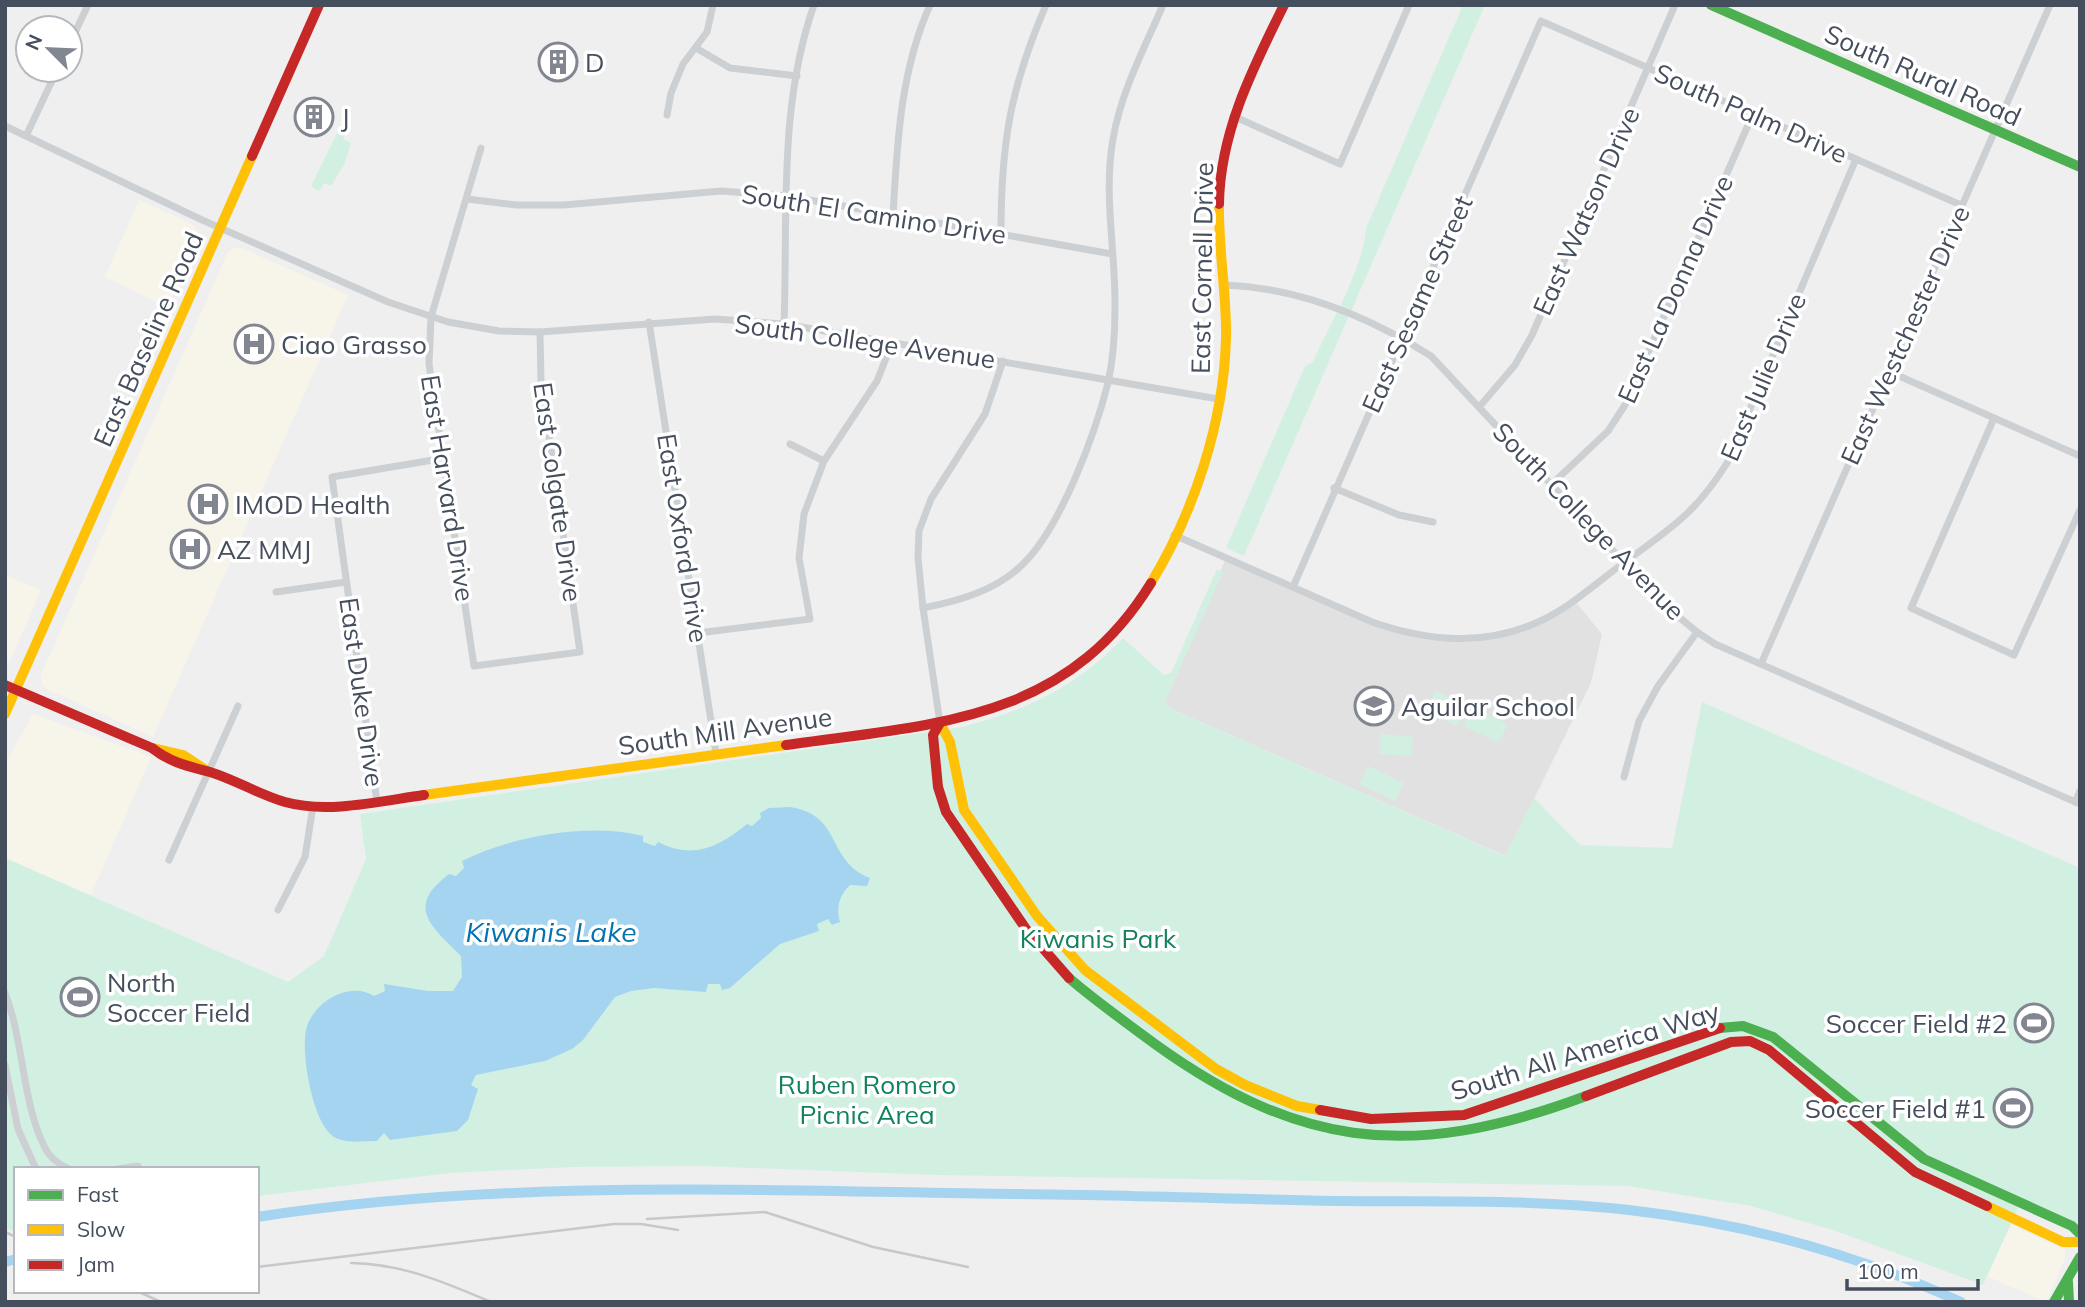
<svg xmlns="http://www.w3.org/2000/svg" width="2085" height="1307" font-family="Mulish,sans-serif">
<style>
.commercial{fill:#f7f5ea}
.education{fill:#e1e1e1}
.green{fill:#d2f0e2}
.water{fill:#a5d4f0}
.lines{fill:none;stroke-linecap:round;stroke-linejoin:round}
.canal{stroke:#a5d4f0;stroke-width:10}
.street{stroke:#cdd0d3;stroke-width:7}
.fast{stroke:#4caf50;stroke-width:10}
.slow{stroke:#ffc107;stroke-width:10}
.jam{stroke:#c62828;stroke-width:10}
.rail{stroke:#c6c8ca;stroke-width:2.5}
.labels{text-anchor:middle;dominant-baseline:central;stroke-width:7;stroke-linejoin:round;paint-order:stroke}
.poi-label{font-size:26px;fill:#454e5d;stroke:#fff;text-anchor:start}
.street-label{font-size:26px;fill:#454e5d;stroke:#fff}
.park-label{font-size:26px;fill:#12825c;stroke:#fff}
.water-label{font-size:28px;font-style:italic;fill:#0571b0;stroke:#fff}
</style>
<rect width="100%" height="100%" fill="#f0efef"/>
<g class="commercial">
<path d="M139,200l51,23 8,8 -31,76 -62,-30z"/>
<path d="M233,248h8l107,47 -195,442 -106,-48 -5,-5 -1,-9 187,-423z"/>
<path d="M5,575l36,15 -30,69 -6,6z"/>
<path d="M33,714l118,43 -60,138 -86,-37v-94z"/>
<path d="M2011,1225l54,25v8l-19,44 -59,-26z"/>
</g>
<path class="education" d="M1226,558l146,64 89,18 77,-18 36,-22 28,34 -11,49 -85,173 -335,-147 -6,-7z"/>
<g class="green">
<path d="M1463,5h22l-241,551 -18,-8 79,-182 8,-4c17,-39 50,-92 53,-134z"/>
<path d="M339,129l7,2 -3,8 8,4 -6,20 -14,23 -7,-3 -4,8 -7,-3 -1,-4z"/>
<path d="M1217,569l6,3 -58,130 6,7 334,147 29,-58 46,47 92,3 30,-146 378,166v354l-6,1 -52,-24 -39,86 -147,-54 -85,-25 -123,-20 -693,-11 -234,-9 -129,1 -122,6 -193,23v-27h-241v63l-11,-5v-369l283,124 36,-26 42,-97 -6,-45 602,-87c63,-16 116,-41 161,-89l41,37 7,-2z"/>
<path d="M1435,691l32,14 -9,21 -32,-15z"/>
<path d="M1472,707l36,17 -9,18 -36,-16z"/>
<path d="M1381,734l32,3 -2,19 -32,-2z"/>
<path d="M1368,766l36,17 -9,18 -36,-17z"/>
</g>
<path class="water" d="M790,807c53,8 36,54 80,71l-3,8 -17,-1c-11,11 -14,22 -10,37l-8,3 -4,-6 -11,5 2,7 -39,13 -50,44 -8,2 -2,-6h-12l-2,8 -52,-4 -23,3 -16,6 -32,43 -11,9 -27,12 -69,14 -5,10 7,4 -10,31 -11,11 -67,9 -6,-7 -7,8c-13,0 -31,3 -43,-4 -22,-14 -33,-84 -28,-107 6,-27 43,-50 68,-34l11,-5 -1,-7 44,7h25l9,-14 -1,-21c-30,-30 -56,-49 -12,-82l7,2 8,-8 -2,-7c50,-25 126,-39 181,-25v6l12,4 3,-4c35,18 61,5 89,-18l5,2 9,-8 -1,-5 9,-5z"/>
<g class="lines">
<g class="canal">
<path d="M257,1217c252,-39 506,-26 759,-23 109,1 219,5 328,7 95,1 191,-2 285,9 114,13 227,44 332,92"/>
<path d="M5,1262l11,-3"/>
</g>
<g class="street">
<path d="M70,43l18,-38"/>
<path d="M696,48l34,20 67,8"/>
<path d="M667,115l4,-22 12,-29 24,-32 6,-27"/>
<path d="M1233,116l107,48 69,-159"/>
<path d="M5,126l195,93 188,83 60,20 51,9 41,1 175,-13 69,5 434,75"/>
<path d="M26,136l31,-66"/>
<path d="M481,148l-50,169 -2,47 45,302 106,-14 -39,-271 -1,-49"/>
<path d="M467,199l50,6h47l157,-14 66,5 325,58"/>
<path d="M893,216c4,-71 7,-144 37,-211"/>
<path d="M1001,234c0,-91 9,-145 45,-229"/>
<path d="M1225,285c75,3 143,31 206,71l231,247 35,29 18,12 365,160"/>
<path d="M649,322l67,431"/>
<path d="M784,324c4,-106 -6,-217 30,-319"/>
<path d="M1890,372l190,84"/>
<path d="M1480,406l35,-41 17,-30 143,-330"/>
<path d="M1994,418l-83,190 103,47 66,-145"/>
<path d="M790,444l34,17"/>
<path d="M1552,484l56,-53 17,-26 128,-291"/>
<path d="M1334,488l65,27 34,7"/>
<path d="M1174,535l198,87c55,19 111,25 166,0 32,-14 59,-40 87,-60 47,-35 70,-48 102,-99l129,-304"/>
<path d="M1293,587l248,-566 420,184"/>
<path d="M276,592l70,-10"/>
<path d="M923,608c35,-7 73,-17 100,-44 38,-37 72,-130 85,-181 5,-23 7,-51 7,-74 1,-57 -12,-113 -2,-170 8,-47 31,-90 50,-134"/>
<path d="M698,633l112,-14 -11,-61 5,-44 20,-53 53,-80 15,-38"/>
<path d="M1761,664l289,-659"/>
<path d="M940,723l-17,-115 -5,-50 1,-27 12,-32 54,-85 18,-53"/>
<path d="M1624,777l15,-56 19,-35 39,-54"/>
<path d="M377,802l-45,-325 113,-19"/>
<path d="M2075,802l5,-11"/>
<path d="M169,860l69,-154"/>
<path d="M278,910l27,-53 8,-51"/>
<path d="M5,993c19,48 17,110 40,155 5,10 13,16 24,21"/>
<path d="M5,1065l13,64 18,40"/>
<path d="M117,1169l21,-3"/>
</g>
<g class="fast">
<path d="M1711,5l369,162"/>
<path d="M1069,978c23,20 47,37 71,55 153,115 267,130 446,63"/>
<path d="M1720,1028l23,-2 30,11 151,122 148,67 8,8"/>
<path d="M2068,1282l1,20"/>
<path d="M2054,1302l26,-45"/>
</g>
<g class="slow">
<path d="M1151,583c43,-71 73,-161 75,-245 1,-44 -8,-89 -7,-134"/>
<path d="M5,714l247,-558"/>
<path d="M940,723l10,19 14,68 73,106 48,54 131,99 29,16 52,21 23,4"/>
<path d="M153,748l30,7 26,17"/>
<path d="M424,795l362,-50"/>
<path d="M1987,1206l76,36h17"/>
</g>
<g class="jam">
<path d="M252,156l67,-151"/>
<path d="M1219,204c1,-72 34,-136 65,-199"/>
<path d="M5,685l147,63c19,15 36,18 58,24 26,8 50,23 75,30 43,12 96,-1 139,-7"/>
<path d="M940,723l-7,12 5,52 8,25 80,117 43,49"/>
<path d="M786,745c146,-21 279,-22 365,-162"/>
<path d="M1586,1096l145,-54 19,-1 19,9 146,122 72,34"/>
<path d="M1320,1110l51,9 93,-4 256,-87"/>
</g>
<g class="rail">
<path d="M647,1219l118,-7 108,35 95,20"/>
<path d="M5,1232l11,5"/>
<path d="M351,1263c52,1 93,19 140,39"/>
<path d="M257,1267l357,-43h27l37,6"/>
<path d="M137,1291l24,11"/>
</g>
</g>
<defs>
<symbol id="building-ring" viewBox="-11 -11 22 22"><circle r="9.5" fill="#fff" stroke="#818690" stroke-width="1.5"/><path d="M-4-6H4V6H1V3H-1V6H-4ZM-2.5-4.3h1.7v1.8h-1.7ZM.8-4.3h1.7v1.8H.8ZM-2.5-1h1.7V.8h-1.7ZM.8-1h1.7V.8H.8Z" fill="#818690"/></symbol>
<symbol id="hospital-ring" viewBox="-11 -11 22 22"><circle r="9.5" fill="#fff" stroke="#818690" stroke-width="1.5"/><path d="M-5-5h3v3.5h4V-5h3V5h-3V1.5h-4V5h-3Z" fill="#818690"/></symbol>
<symbol id="school-ring" viewBox="-11 -11 22 22"><circle r="9.5" fill="#fff" stroke="#818690" stroke-width="1.5"/><path d="M0-5L7-2L0 1L-7-2ZM-4 1L0 2.5L4 1V4Q0 6-4 4Z" fill="#818690"/></symbol>
<symbol id="stadium-ring" viewBox="-11 -11 22 22"><circle r="9.5" fill="#fff" stroke="#818690" stroke-width="1.5"/><path d="M0-5a6.5 5 0 1 0 0 10a6.5 5 0 1 0 0-10ZM-3.5-1.8h7v3.6h-7Z" fill="#818690"/></symbol>
</defs>
<g fill-rule="evenodd">
<use href="#building-ring" x="536" y="40" width="44" height="44"/>
<use href="#building-ring" x="292" y="95" width="44" height="44"/>
<use href="#hospital-ring" x="232" y="322" width="44" height="44"/>
<use href="#hospital-ring" x="186" y="482" width="44" height="44"/>
<use href="#hospital-ring" x="168" y="527" width="44" height="44"/>
<use href="#school-ring" x="1352" y="684" width="44" height="44"/>
<use href="#stadium-ring" x="58" y="975" width="44" height="44"/>
<use href="#stadium-ring" x="2012" y="1001" width="44" height="44"/>
<use href="#stadium-ring" x="1991" y="1086" width="44" height="44"/>
</g>
<g class="labels">
<g class="poi-label">
<text x="585" y="62">D</text>
<text x="341" y="117">J</text>
<text x="281" y="344">Ciao Grasso</text>
<text x="235" y="504">IMOD Health</text>
<text x="217" y="549">AZ MMJ</text>
<text x="1401" y="706">Aguilar School</text>
<text x="107" y="982">North<tspan x="107" dy="30">Soccer Field</tspan></text>
<text x="2007" y="1023" text-anchor="end">Soccer Field #2</text>
<text x="1986" y="1108" text-anchor="end">Soccer Field #1</text>
</g>
<g class="street-label">
<text transform="translate(1923 75) rotate(24)">South Rural Road</text>
<text transform="translate(1751 113) rotate(24)">South Palm Drive</text>
<text transform="translate(1586 211) rotate(-66)">East Watson Drive</text>
<text transform="translate(874 214) rotate(9)">South El Camino Drive</text>
<text transform="translate(1202 268) rotate(-89)">East Cornell Drive</text>
<text transform="translate(1675 289) rotate(-66)">East La Donna Drive</text>
<text transform="translate(1417 304) rotate(-66)">East Sesame Street</text>
<text transform="translate(1905 335) rotate(-66)">East Westchester Drive</text>
<text transform="translate(148 339) rotate(-66)">East Baseline Road</text>
<text transform="translate(865 341) rotate(8)">South College Avenue</text>
<text transform="translate(1763 377) rotate(-67)">East Julie Drive</text>
<text transform="translate(448 488) rotate(81)">East Harvard Drive</text>
<text transform="translate(558 492) rotate(82)">East Colgate Drive</text>
<text transform="translate(1589 521) rotate(46)">South College Avenue</text>
<text transform="translate(683 538) rotate(81)">East Oxford Drive</text>
<text transform="translate(362 692) rotate(82)">East Duke Drive</text>
<text transform="translate(725 731) rotate(-8)">South Mill Avenue</text>
<text transform="translate(1585 1051) rotate(-17)">South All America Way</text>
</g>
<g class="park-label">
<text x="1098" y="938">Kiwanis Park</text>
<text x="867" y="1084">Ruben Romero<tspan x="867" dy="30">Picnic Area</tspan></text>
</g>
<g class="water-label">
<text x="551" y="931">Kiwanis Lake</text>
</g>
</g>
<rect width="2085" height="1307" fill="none" stroke="#454e5d" stroke-width="14"/>
<rect x="14" y="1167" width="245" height="126" fill="#ffffff" stroke="#b5b8be" stroke-width="2"/>
<rect x="28" y="1190" width="35" height="10" fill="#4caf50" stroke="#b5b8be" stroke-width="2"/>
<text x="77" y="1202" font-size="21" fill="#454e5d">Fast</text>
<rect x="28" y="1225" width="35" height="10" fill="#ffc107" stroke="#b5b8be" stroke-width="2"/>
<text x="77" y="1237" font-size="21" fill="#454e5d">Slow</text>
<rect x="28" y="1260" width="35" height="10" fill="#c62828" stroke="#b5b8be" stroke-width="2"/>
<text x="77" y="1272" font-size="21" fill="#454e5d">Jam</text>
<g transform="translate(49 49) rotate(294)"><circle r="33" fill="#ffffff" stroke="#b5b8be" stroke-width="2"/>
<path d="M0-5L12 26L0 18L-12 26Z" fill="#818690"/>
<text y="-10" font-size="19" font-weight="bold" text-anchor="middle" fill="#454e5d">N</text>
</g>
<path d="M1847 1279v10h131v-10" fill="none" stroke="#454e5d" stroke-width="3.5"/>
<text x="1857" y="1279" font-size="21" fill="#454e5d" stroke="#ffffff" stroke-width="5" paint-order="stroke">100 m</text>
</svg>
